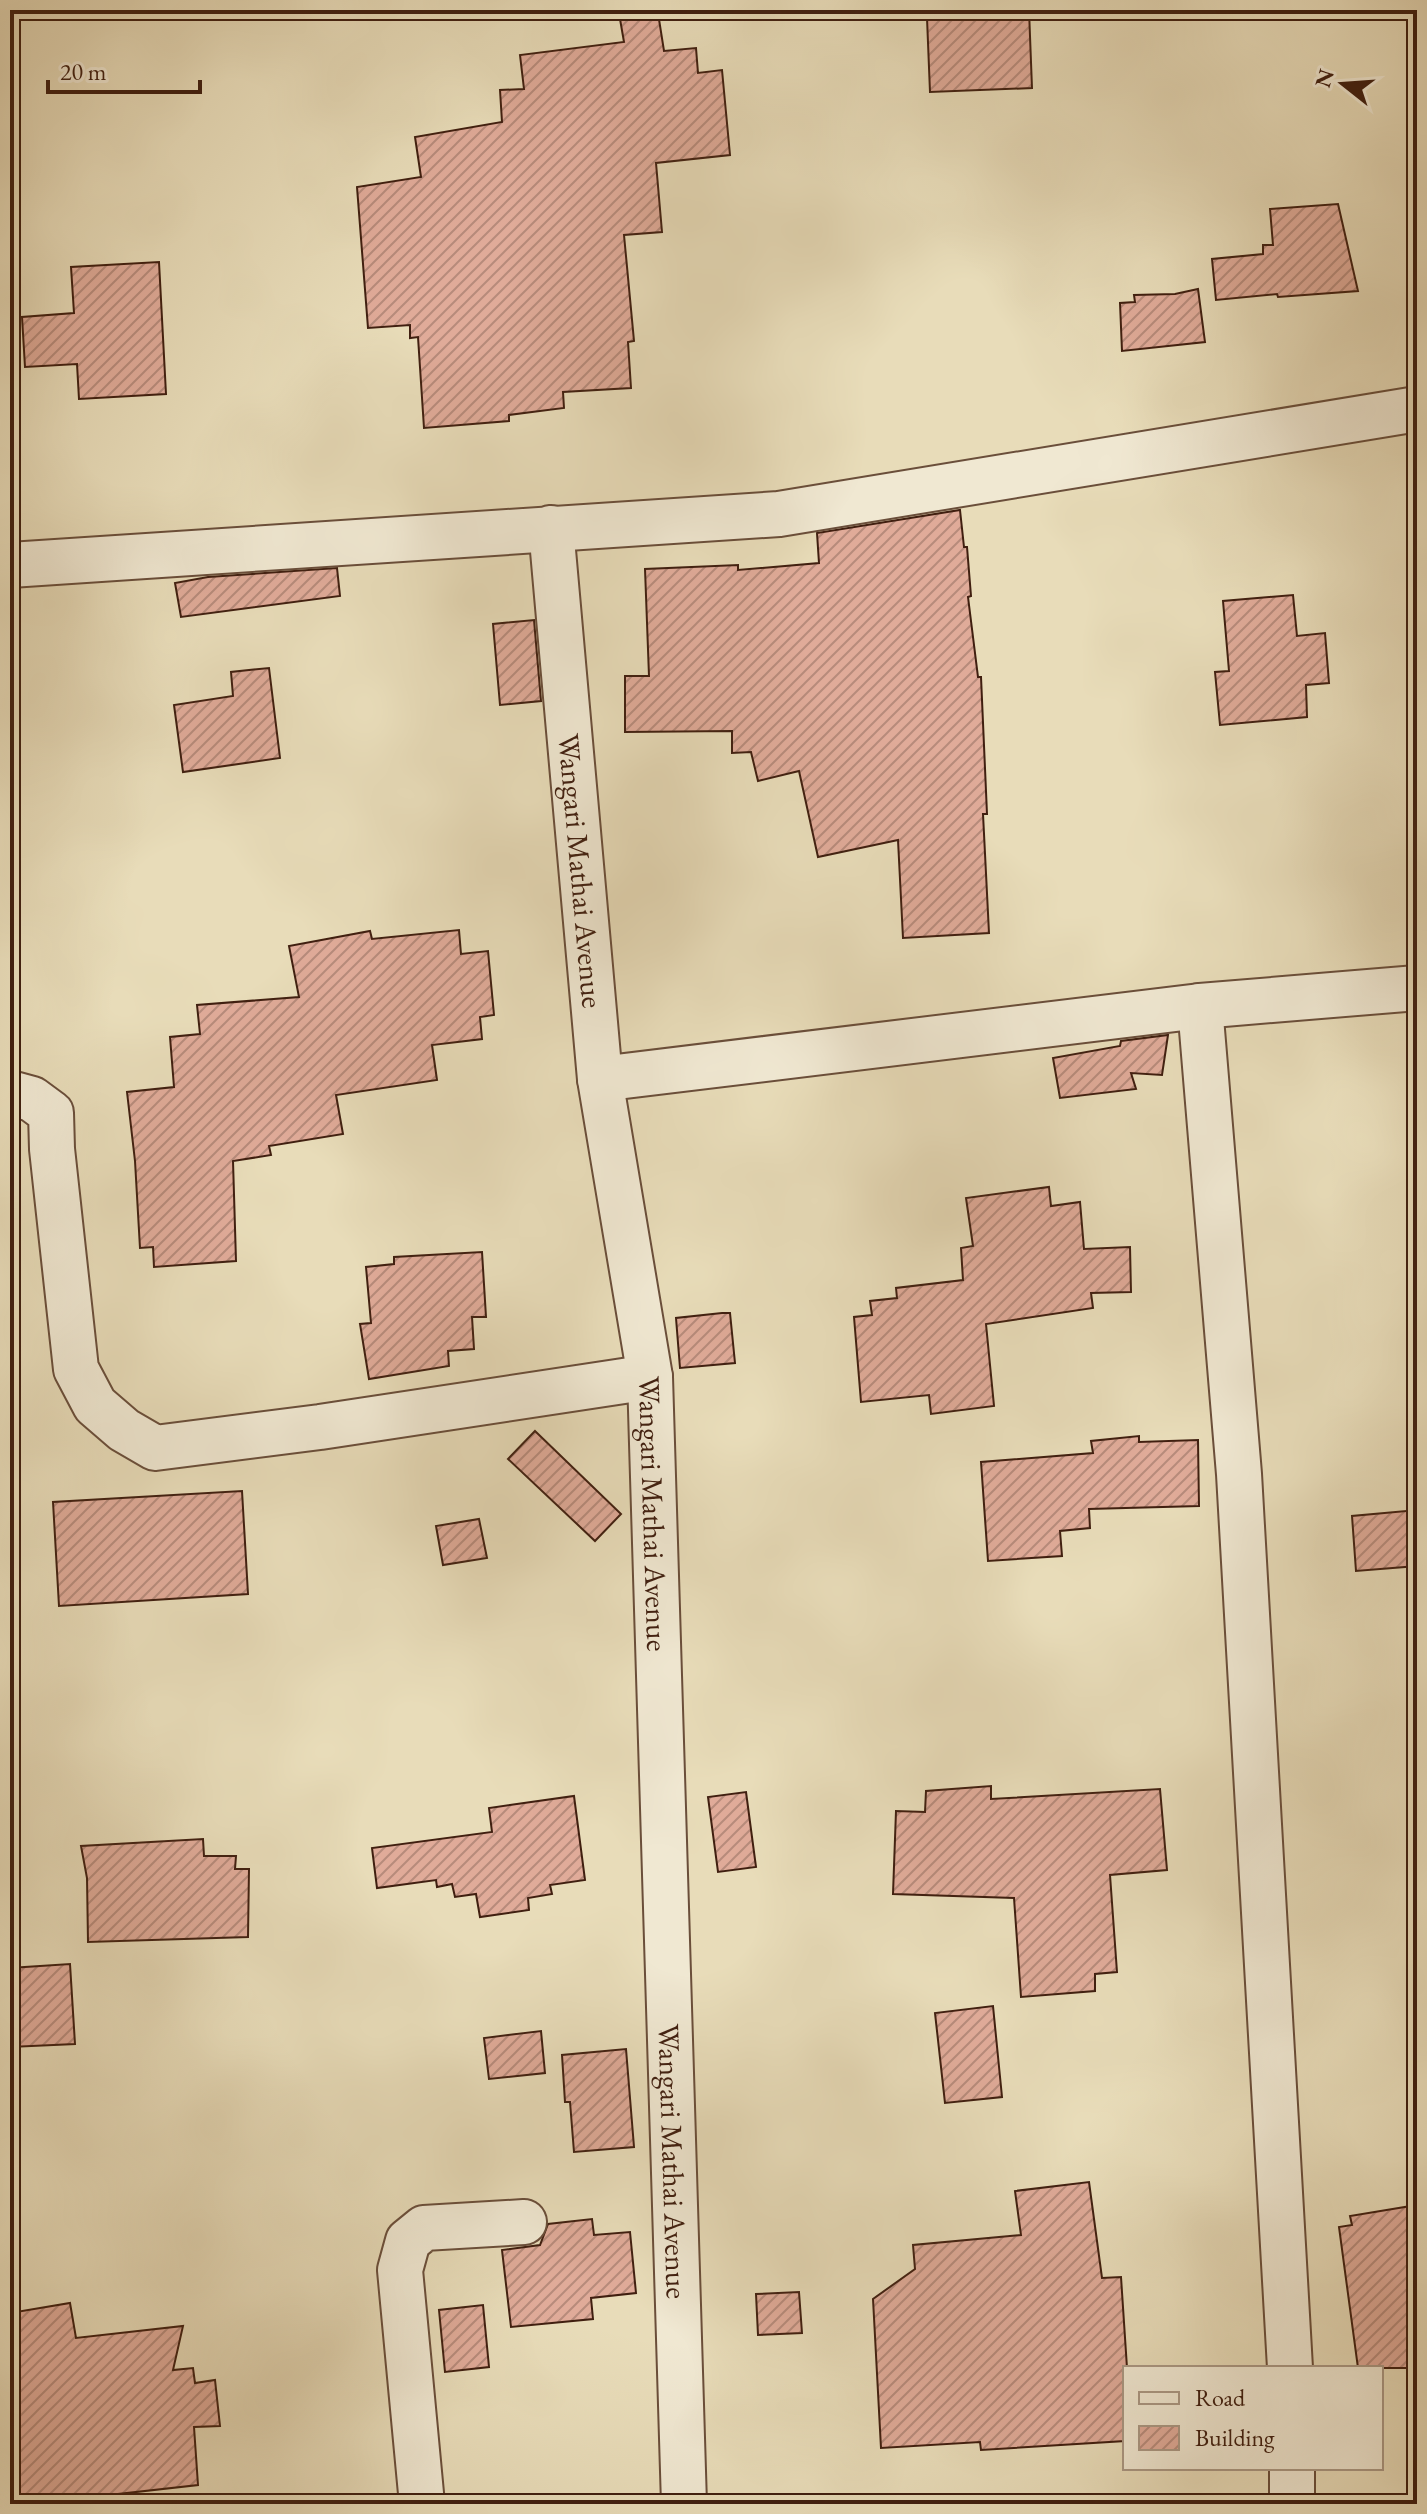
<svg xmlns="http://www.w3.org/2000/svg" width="1427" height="2514" font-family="'EB Garamond',serif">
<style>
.building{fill:url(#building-hatch);stroke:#401f10;stroke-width:2}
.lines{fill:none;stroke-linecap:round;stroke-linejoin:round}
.minor-casing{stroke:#6a4e3a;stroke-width:48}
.minor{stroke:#f0e8d2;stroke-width:44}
.labels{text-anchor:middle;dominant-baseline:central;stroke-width:8;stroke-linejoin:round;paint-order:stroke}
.street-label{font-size:30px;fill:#401f10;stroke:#f0e8d2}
</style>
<defs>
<pattern id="building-hatch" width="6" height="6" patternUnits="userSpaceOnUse" patternTransform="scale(2)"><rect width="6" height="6" fill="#e0ab99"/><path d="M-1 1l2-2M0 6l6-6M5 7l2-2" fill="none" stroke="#b78b7b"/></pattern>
</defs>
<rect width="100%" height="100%" fill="#e8dcb9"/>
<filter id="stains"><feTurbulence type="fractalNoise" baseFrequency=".0025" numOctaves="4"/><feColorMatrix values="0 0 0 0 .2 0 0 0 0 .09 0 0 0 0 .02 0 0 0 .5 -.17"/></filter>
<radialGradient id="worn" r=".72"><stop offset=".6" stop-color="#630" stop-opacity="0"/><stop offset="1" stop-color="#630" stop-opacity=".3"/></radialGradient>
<g class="building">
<path d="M938,10h91l3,78 -102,4 -3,-74h11z"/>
<path d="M658,13l6,38 32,-3 2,25 24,-3 8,85 -74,8 6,69 -38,3 10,106 -6,1 3,46 -68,4 1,16 -55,7v6l-85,7 -6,-91 -8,1v-13l-42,3 -11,-141 64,-10 -6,-40 87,-15 -2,-32 24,-1 -4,-34 104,-13 -4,-23z"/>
<path d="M1338,204l20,87 -80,6 -1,-3 -61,6 -4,-41 51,-5v-9h10l-3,-36z"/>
<path d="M159,262l7,132 -87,5 -2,-35 -52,3 -3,-50 52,-4 -3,-46z"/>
<path d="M1198,289l7,53 -83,9 -2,-48 15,-1 -1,-7 41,-1z"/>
<path d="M960,510l4,37h3l4,49 -3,1 10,80h3l6,137h-4l6,119 -86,5 -5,-98 -80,17 -19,-86 -41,10 -7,-29 -19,1v-22l-107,1v-56h24l-4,-107 93,-4v5l81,-7 -2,-30z"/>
<path d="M337,568l3,28 -159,21 -6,-34 33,-6z"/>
<path d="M1293,595l4,41 28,-3 4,50 -23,2 1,32 -87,8 -5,-53 14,-1 -6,-70z"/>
<path d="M534,620l7,81 -41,4 -7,-81z"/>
<path d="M269,668l11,90 -97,14 -9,-67 59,-9 -2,-24z"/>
<path d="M459,930l2,24 27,-3 6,64 -14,2 2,22 -50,6 5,35 -101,15 7,39 -74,12 2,9 -38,6 3,100 -82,6 -1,-20 -13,1 -5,-87 -8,-69 47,-5 -4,-50 30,-3 -3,-29 102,-8 -10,-51 81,-15 2,8z"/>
<path d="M1168,1035l-6,40 -31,-2 5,16 -76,9 -7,-40 67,-12 1,-5z"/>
<path d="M1049,1187l2,19 29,-4 4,47 46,-2 1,45 -40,1 2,15 -107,16 8,82 -63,8 -2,-19 -68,7 -7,-85 18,-2 -2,-14 27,-3 -1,-10 67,-8 -2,-32 12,-2 -7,-48z"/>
<path d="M482,1252l4,65h-14l2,32 -26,2 1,15 -80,13 -9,-55 11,-1 -5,-56 28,-3v-7z"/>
<path d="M722,1313h8l5,50 -55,5 -4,-50z"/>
<path d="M535,1431l86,83 -26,27 -87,-82z"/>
<path d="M1139,1436v6l59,-2 1,66 -110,3 1,19 -30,3 2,25 -74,5 -7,-99 112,-9 -2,-12z"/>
<path d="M242,1491l6,103 -189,12 -6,-104z"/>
<path d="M1417,1510v56l-61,5 -4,-55z"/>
<path d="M479,1519l8,39 -44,7 -7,-39z"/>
<path d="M991,1786v13l169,-10 7,81 -57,5 7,97 -22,2v17l-74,6 -7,-99 -121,-4 3,-83 29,1 1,-21z"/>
<path d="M746,1792l10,75 -38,5 -10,-75z"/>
<path d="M574,1796l11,84 -35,5 2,9 -24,4 1,12 -49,7 -4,-23 -21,3 -3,-13 -15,3 -1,-7 -59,8 -5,-40 120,-16 -3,-24z"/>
<path d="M203,1839l1,17h32l-1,13h14l-1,68 -160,5 -1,-64 -6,-32z"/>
<path d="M70,1964l5,80 -65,3v-79z"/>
<path d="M993,2006l9,91 -57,6 -10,-90z"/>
<path d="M541,2031l4,42 -56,6 -5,-41z"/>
<path d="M626,2049l8,98 -60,5 -4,-50h-5l-3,-47z"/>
<path d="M1089,2182l13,96 19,-1 6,91 -2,73 -144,9 -1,-8 -99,6 -8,-149 42,-30 -2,-24 108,-10 -6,-44z"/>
<path d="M1417,2205v101l-5,1 4,61h-58l-19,-141 13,-2 -2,-9z"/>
<path d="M592,2219l2,16 36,-3 6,61 -45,5 2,21 -82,8 -9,-77 38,-5 8,-21z"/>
<path d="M799,2292l3,41 -44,2 -2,-41z"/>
<path d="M70,2303l6,35 107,-12 -10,44 20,-2 2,15 20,-3 5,46 -26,1 4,58 -124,14v3l-64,2v-191z"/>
<path d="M483,2305l6,62 -44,5 -6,-62z"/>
</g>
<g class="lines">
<defs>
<g id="minor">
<path id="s1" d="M551,528l49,551 50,298 34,1127"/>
<path d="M10,565l769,-51 638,-105"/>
<path d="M1200,1006l39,468 51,894"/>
<path d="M600,1079l600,-73 217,-18"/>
<path d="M10,1093l22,6 19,14 1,36 24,220 19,36 29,25 31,18 165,-21 330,-50"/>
<path d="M1292,2468v36"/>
<path d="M422,2504l-22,-234 8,-29 16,-13 100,-6"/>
</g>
</defs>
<use href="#minor" class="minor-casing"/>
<use href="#minor" class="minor"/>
</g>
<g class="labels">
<g class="street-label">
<text stroke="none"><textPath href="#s1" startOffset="344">Wangari Mathai Avenue</textPath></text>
<text stroke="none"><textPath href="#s1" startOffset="992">Wangari Mathai Avenue</textPath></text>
<text stroke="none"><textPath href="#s1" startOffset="1640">Wangari Mathai Avenue</textPath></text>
</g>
</g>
<rect width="1427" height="2514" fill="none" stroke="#e8dcb9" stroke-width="40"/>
<rect x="12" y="12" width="1403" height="2490" fill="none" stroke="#401f10" stroke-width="4"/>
<rect x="20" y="20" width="1387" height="2474" fill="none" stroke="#401f10" stroke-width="2"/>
<rect x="1123" y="2366" width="260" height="104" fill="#f0e8d2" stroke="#aa9884" stroke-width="2"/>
<rect x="1139" y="2392" width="40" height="12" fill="#f0e8d2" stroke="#aa9884" stroke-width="2"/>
<text x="1195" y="2406" font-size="24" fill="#401f10">Road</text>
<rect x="1139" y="2426" width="40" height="24" fill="url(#building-hatch)" stroke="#aa9884" stroke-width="2"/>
<text x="1195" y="2446" font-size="24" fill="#401f10">Building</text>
<g transform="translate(1343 84) rotate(287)" stroke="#f0e8d2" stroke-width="6" paint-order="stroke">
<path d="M0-6L14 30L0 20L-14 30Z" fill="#401f10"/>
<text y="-12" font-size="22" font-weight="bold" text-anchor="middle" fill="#401f10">N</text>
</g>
<path d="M48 80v12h152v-12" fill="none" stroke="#401f10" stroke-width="4"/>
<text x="60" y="80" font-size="24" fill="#401f10" stroke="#f0e8d2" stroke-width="6" paint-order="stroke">20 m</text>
<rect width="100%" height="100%" filter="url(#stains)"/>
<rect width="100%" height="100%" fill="url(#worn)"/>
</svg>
